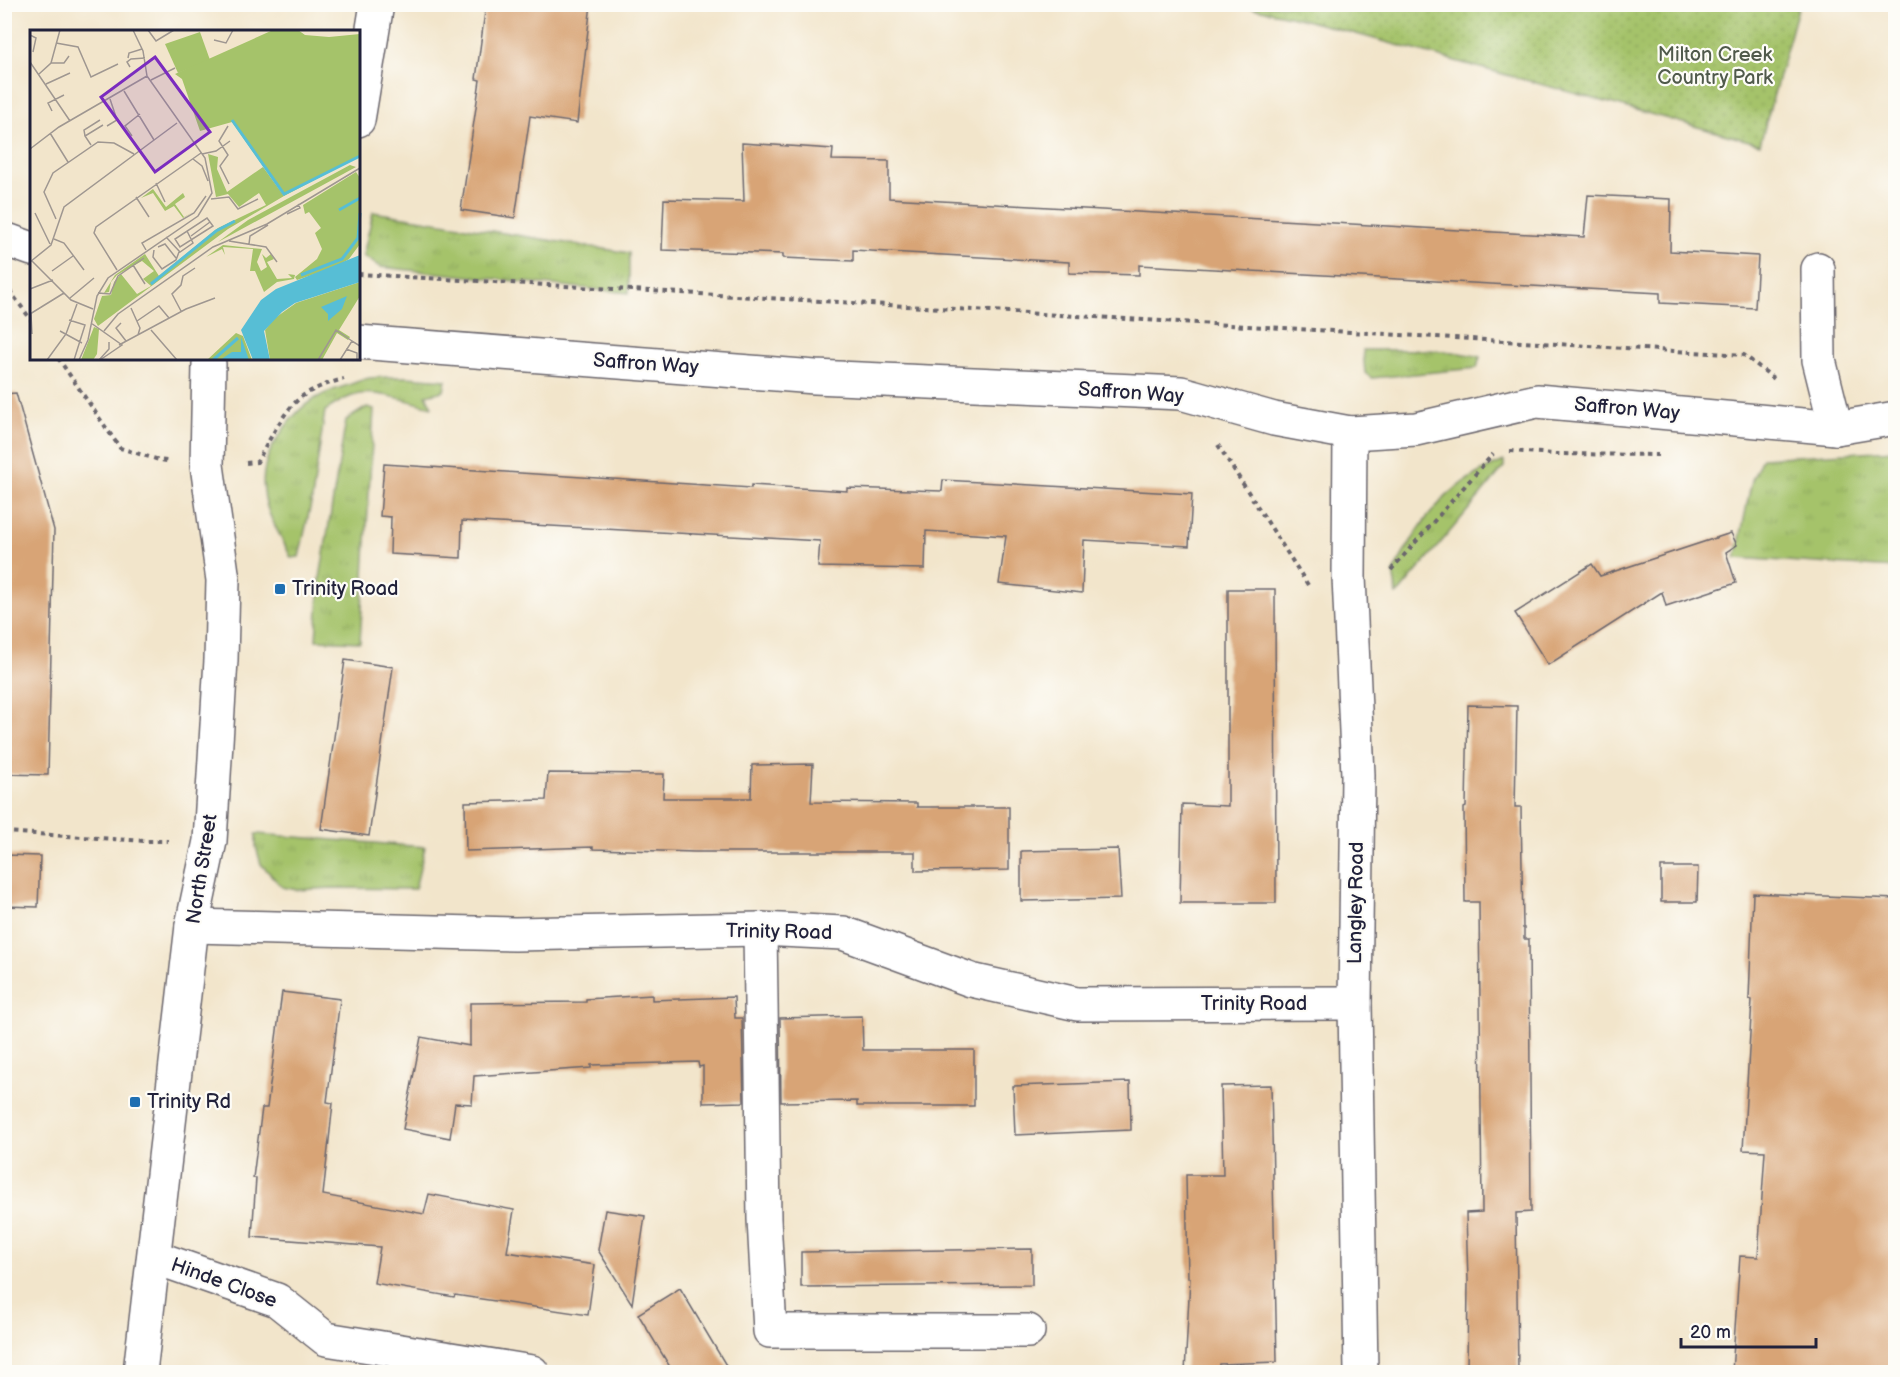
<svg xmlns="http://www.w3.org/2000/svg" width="1900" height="1377" font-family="'Balsamiq Sans',sans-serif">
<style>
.grass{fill:url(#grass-tufts);stroke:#647252;stroke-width:1.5}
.park{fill:url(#park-dots);stroke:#647252;stroke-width:1.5}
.building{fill:#d8a476}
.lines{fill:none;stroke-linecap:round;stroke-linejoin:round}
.minor-casing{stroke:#6b666d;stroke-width:36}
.path{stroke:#6b666d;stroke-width:4;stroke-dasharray:4.5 4.5;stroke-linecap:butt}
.minor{stroke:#fff;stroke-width:33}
.poi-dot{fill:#1f6fb2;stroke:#fdfcf7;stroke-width:2}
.labels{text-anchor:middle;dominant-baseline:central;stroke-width:4.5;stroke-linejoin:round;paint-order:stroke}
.park-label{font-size:20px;fill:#505a4b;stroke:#fdfcf7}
.street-label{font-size:20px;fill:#22223b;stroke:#fdfcf7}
.poi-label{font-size:20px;fill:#22223b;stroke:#fdfcf7;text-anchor:start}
.inset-river{fill:none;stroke:#57bed5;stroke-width:3}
.inset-road{fill:none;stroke:#9f9791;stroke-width:1.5}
.view{fill:#7b2cbf;fill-opacity:0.15;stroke:#7b2cbf;stroke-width:3}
.inset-edge{fill:none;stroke:#22223b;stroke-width:3}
</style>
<defs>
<pattern id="grass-tufts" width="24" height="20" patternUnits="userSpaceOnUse" patternTransform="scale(1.5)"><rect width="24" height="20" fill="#a5c36a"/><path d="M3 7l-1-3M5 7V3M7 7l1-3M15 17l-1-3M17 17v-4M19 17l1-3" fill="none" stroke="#8ea75d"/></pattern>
<pattern id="park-dots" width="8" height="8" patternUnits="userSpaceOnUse" patternTransform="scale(1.5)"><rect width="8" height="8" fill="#a5c36a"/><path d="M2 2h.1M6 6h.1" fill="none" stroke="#8ea75d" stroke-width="1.8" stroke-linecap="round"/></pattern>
</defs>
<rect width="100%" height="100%" fill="#fdfcf7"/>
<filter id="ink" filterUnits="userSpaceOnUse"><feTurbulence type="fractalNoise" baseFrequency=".0167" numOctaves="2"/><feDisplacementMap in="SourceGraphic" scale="12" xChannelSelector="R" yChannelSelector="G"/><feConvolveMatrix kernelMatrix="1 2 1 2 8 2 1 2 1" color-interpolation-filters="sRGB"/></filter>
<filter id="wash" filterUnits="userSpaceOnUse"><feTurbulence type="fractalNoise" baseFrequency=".008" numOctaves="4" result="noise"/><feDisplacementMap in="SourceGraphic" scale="24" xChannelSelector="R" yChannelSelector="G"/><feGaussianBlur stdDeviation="1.35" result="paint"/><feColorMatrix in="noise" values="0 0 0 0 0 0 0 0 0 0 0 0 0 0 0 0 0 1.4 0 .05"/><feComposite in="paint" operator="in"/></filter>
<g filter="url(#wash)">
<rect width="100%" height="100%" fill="#f2e5cb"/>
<g class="grass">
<path d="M373,212l256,41v40l-249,-26 -17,-11z"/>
<path d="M1363,350c39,0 79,-3 117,7l-3,11 -105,10 -7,-5z"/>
<path d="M406,377l40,3 -2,11 -18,4 6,12c-21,-5 -52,-16 -72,-13 -13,2 -24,10 -35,17l-13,88 -13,58 -8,1c-9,-22 -25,-41 -27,-67 -3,-18 3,-37 13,-52 20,-32 35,-43 71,-54 7,-2 14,-6 22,-7 12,-1 24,-1 36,-1z"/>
<path d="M367,407l7,2 -14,233 -44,-2 4,-62 26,-158z"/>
<path d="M1895,450v118l-159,-10 16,-78 10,-22z"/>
<path d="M1504,461v6l-107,128 -4,-23c20,-36 41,-72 77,-94 10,-7 22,-12 34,-17z"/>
<path d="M256,834h1l168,13 -10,42 -82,-1 -36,2 -15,-3 -21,-23 -5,-17z"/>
</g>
<path class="park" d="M1238,5h561l-39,139 -466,-127z"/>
<g id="blocks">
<g class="building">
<path d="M486,4h105l-14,119 -47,-7 -15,102 -54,-8 19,-130 -4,-1z"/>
<path d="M742,143l91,6 -1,11 57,1v37l695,39 4,-42 83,4 -1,52 88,5 -3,52 -95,-5v-10l-521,-28v10l-70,-2v-11l-216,-12v11l-70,-3v-4l-121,-4 2,-51 80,2z"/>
<path d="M16,393l38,137 -6,245 -44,-1v-380z"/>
<path d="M384,464l367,24v-3l96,6v-3l95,3 1,-11 249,14 -3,52 -105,-6 -2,53 -83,-9 7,-48 -80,-5 -1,38 -107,-2 2,-26 -358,-20 -1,37 -71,-4 1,-37 -11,-1z"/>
<path d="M1731,533l6,12 -11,7 10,31 -70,23 -4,-14 -114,73 -33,-52 77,-49 8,12z"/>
<path d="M1228,589h47l1,314h-96l2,-99 46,2z"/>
<path d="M345,660l48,7 -24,169 -48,-7z"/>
<path d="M1468,705l49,1 -2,101h6l2,121h1v11h5l2,273 -15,1 2,159h-51l1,-91 -2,-68 16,-1 -3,-310h-14l-1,-94 2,-1z"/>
<path d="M813,764l-2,38 106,1v4h92v63l-94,1v-19h-220l-102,-3v-2l-127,4 -1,-49 81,-2 2,-27 116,1 -1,24h88l1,-33z"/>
<path d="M1118,849l3,50 -100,2v-50z"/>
<path d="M4,855l36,1 -2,51 -34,-1z"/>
<path d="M1661,867h37l-1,35h-36z"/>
<path d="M1753,893l143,6v473h-164l8,-116 18,1 7,-106 -22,-1 9,-150 -3,-1z"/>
<path d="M282,992l58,7 -13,103 6,1 -10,92 101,19 5,-20 85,16 -7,42 88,13 -7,50 -133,-20 -1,2 -80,-14 6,-36 -128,-10 4,-59h-3l9,-70h5z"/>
<path d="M652,995v5l82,-3 1,21h7l2,84 -41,1v-37l-4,1 -1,-5 -107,3v3l-117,8 -2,28 -17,-1 -5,35 -47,-9 18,-92 49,9v-43l116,-1v-3z"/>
<path d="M862,1016l1,34h111v56h-117v-5l-76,1 -1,-84z"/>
<path d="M1130,1082l1,48 -116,5 -2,-49z"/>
<path d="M1271,1085l6,277 -58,2 -2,8h-32l5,-94h-2l-2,-103h37l-2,-89z"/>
<path d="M605,1210l40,6 -13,88 -34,-54z"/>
<path d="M1032,1249v36l-231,2v-35z"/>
<path d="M680,1288l50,84h-57l-35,-58z"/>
</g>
</g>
</g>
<g filter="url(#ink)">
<use href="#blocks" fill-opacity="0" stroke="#6b666d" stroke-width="1.5"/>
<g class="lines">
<defs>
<g id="minor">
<path d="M358,120l19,-116"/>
<path d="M4,239l28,10"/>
<path d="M1818,269l1,91 17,68"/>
<path d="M358,342l457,35 366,16 93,26 76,14 66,-4 121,-28 299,27 60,-10"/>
<path d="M1350,433l-1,144 9,198 -3,228 6,369"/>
<path d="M192,926l323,8 245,-5 83,4 128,47 106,24 278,-1"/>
<path d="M760,929l4,290 6,112h258"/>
<path d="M154,1257l123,43 49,39 206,33"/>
<path d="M140,1372l52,-446 18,-85 11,-181 2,-80 -16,-115 2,-101"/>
</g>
</defs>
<use href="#minor" class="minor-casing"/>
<g class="path">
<path d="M358,274l1386,81 33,26"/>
<path d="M4,283l28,38"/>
<path d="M58,358l62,90 39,12 8,1"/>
<path d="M1218,445l90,140"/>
<path d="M1510,451l45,3 103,1"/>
<path d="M246,463l11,-1c11,-19 28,-55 47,-67 11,-7 27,-13 40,-16"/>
<path d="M1391,570l102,-116"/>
<path d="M4,832l141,9h23"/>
</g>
<use href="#minor" class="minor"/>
</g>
</g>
<g class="poi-dot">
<rect x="274" y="583" width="12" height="12" rx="3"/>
<rect x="129" y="1096" width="12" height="12" rx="3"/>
</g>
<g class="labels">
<g class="park-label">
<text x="1715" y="55">Milton Creek<tspan x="1715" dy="23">Country Park</tspan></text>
</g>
<g class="street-label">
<text transform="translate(646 364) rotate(4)">Saffron Way</text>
<text transform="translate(1131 393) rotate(4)">Saffron Way</text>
<text transform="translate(1627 409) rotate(5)">Saffron Way</text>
<text transform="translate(202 869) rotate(-81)">North Street</text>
<text transform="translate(1356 903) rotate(-89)">Langley Road</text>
<text transform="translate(779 932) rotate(1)">Trinity Road</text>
<text x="1254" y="1004">Trinity Road</text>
<text transform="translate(224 1283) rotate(20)">Hinde Close</text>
</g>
<g class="poi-label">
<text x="292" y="589">Trinity Road</text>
<text x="147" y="1102">Trinity Rd</text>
</g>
</g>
<g transform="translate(30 30)">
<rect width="330" height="330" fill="#f2e5cb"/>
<path d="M178,124l10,3 -1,12 10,23 36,-25 21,29 -56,33 -130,97 -4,-7 8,-23 9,-1 3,-13 7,-8 16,20 14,-8 -8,-7 11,-8 -12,-10 -25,14 -6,7 -2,10 -5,1 11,-18 30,-21 14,22 59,-48 48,-23 -7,-12 -20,14 -11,-13 -12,3zM320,135l6,2 -138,75 30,-22zM123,159l13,18 17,-14 2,4 -10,7 9,13 9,-5 -10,6 -9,-12 -9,5 -12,-18 -12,5zM193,215l39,4 -5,13 4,9 6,-4 -5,-13 4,4 5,-4 3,5 -7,3 10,17 15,-1 -4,-4 7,1 -1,4 -17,3 -13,10 -9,-21h-5l3,-22 -30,-2 2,8 -3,-6 -16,8zM64,297l5,2 -2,25 -4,6h-12z" fill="#a5c36a"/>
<path d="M170,2l10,28 -32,13 -13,-29z" fill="#a5c36a"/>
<path d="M243,0h25l7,5 24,2 31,-3v122l-76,40 -52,-74 -32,9 -18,-52 -7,-5zM326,142l4,6v66l-11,15 -13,8 -39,13 -2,-3 22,-18 5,-10 -7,-16 6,-5 -12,-16 -4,2 -2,-9zM206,303l7,3 9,24h-45z" fill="#a5c36a"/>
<path d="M330,252v14l-21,34 11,7 -2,3 -11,-7 -15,27h-52l-5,-30 10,-12 21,-15z" fill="#a5c36a"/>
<path d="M330,225v27l-65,21 -13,9 -18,19 6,29h-17l-12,-30 20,-30 15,-11zM317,266l-5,13 -14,12v-7l-7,-7zM211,307l8,23h-29l12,-8h9z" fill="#57bed5"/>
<path class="inset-river" d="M202,90l52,74 76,-38M309,180l21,-12M271,245l41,-16 16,-21 2,-25M121,254l65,-53 19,-10M183,330l25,-22"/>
<path class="inset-road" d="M103,0l10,21 4,25M118,0l8,11 18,-11M0,5l6,3 -3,14M184,10l12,3 7,-13M26,13l22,4 13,30 27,-13M98,28l1,-5 13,-4M0,32l40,59M21,33h13l5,-7M100,37l-3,-5 4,-3 14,-1M9,44l12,-11 9,-33M121,50l24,-12M16,54l24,-11M94,61l30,49M22,81l-4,-8 16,-8M77,96l10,-6 -7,-21M198,96l-9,15 9,14 -8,11 9,18M20,103l18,29M55,106l-1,-6 16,-10M102,106l-7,-10 15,-12M61,115l-6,-9 18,-11M0,119l29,-22 88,-51M172,124l14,-3 14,-10M163,129l9,7 6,15M126,153l9,19M106,167l13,20M181,169l18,-2 9,12 20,-10M5,183l15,31M257,184l13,-6 -2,-4M177,188l6,8 -33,21 -5,-8zM26,189l-12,-27 9,-19 45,-31 16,1 20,11M161,206l19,-14M136,207l14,15 13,-9 -6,-12M24,209l10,4 20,27M199,211l37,6 11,15M219,214l1,-8 18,-11M128,217l7,-3 11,14M116,220l-4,-7 52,-30 12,-17M124,220l-1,7 9,12 14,-9 3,-8M2,231l39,39 22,9M0,232l21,-17 13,-38 113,-84M103,235l12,19M87,240l-23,-37 2,-6 105,-74M22,241l21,-15M0,259l23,-9M68,263l12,1 8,-18 26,-18M40,268l24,-20M101,278l9,20 -2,7M151,281l-9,-17 9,-9 2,-9 12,-8M0,284l34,-21M1,284l1,20M39,290l16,5 -11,35M107,291l22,-15 10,12M61,293l31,22 -22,15M91,293l-5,5 10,13M121,300l26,30M30,301l22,12M74,301l14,-17 95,-67 54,-23 93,-56M89,315l67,-36 29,-11M316,319l11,4v7M17,330l19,-26 11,-30M49,330l9,-20 9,-44 11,-18 90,-62 14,-23 -7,-35 -58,-82M69,330l10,-11v-7M288,330l18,-30 16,11M310,330l12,-19 8,5"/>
<path class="view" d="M125,27l55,75 -55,40 -54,-75z"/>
<rect width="330" height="330" class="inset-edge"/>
</g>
<rect width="1900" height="1377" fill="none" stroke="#fdfcf7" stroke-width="24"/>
<path d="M1681 1338v9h135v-9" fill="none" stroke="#22223b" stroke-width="3"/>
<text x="1690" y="1338" font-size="18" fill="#22223b" stroke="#fdfcf7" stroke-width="4.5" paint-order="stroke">20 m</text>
</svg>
